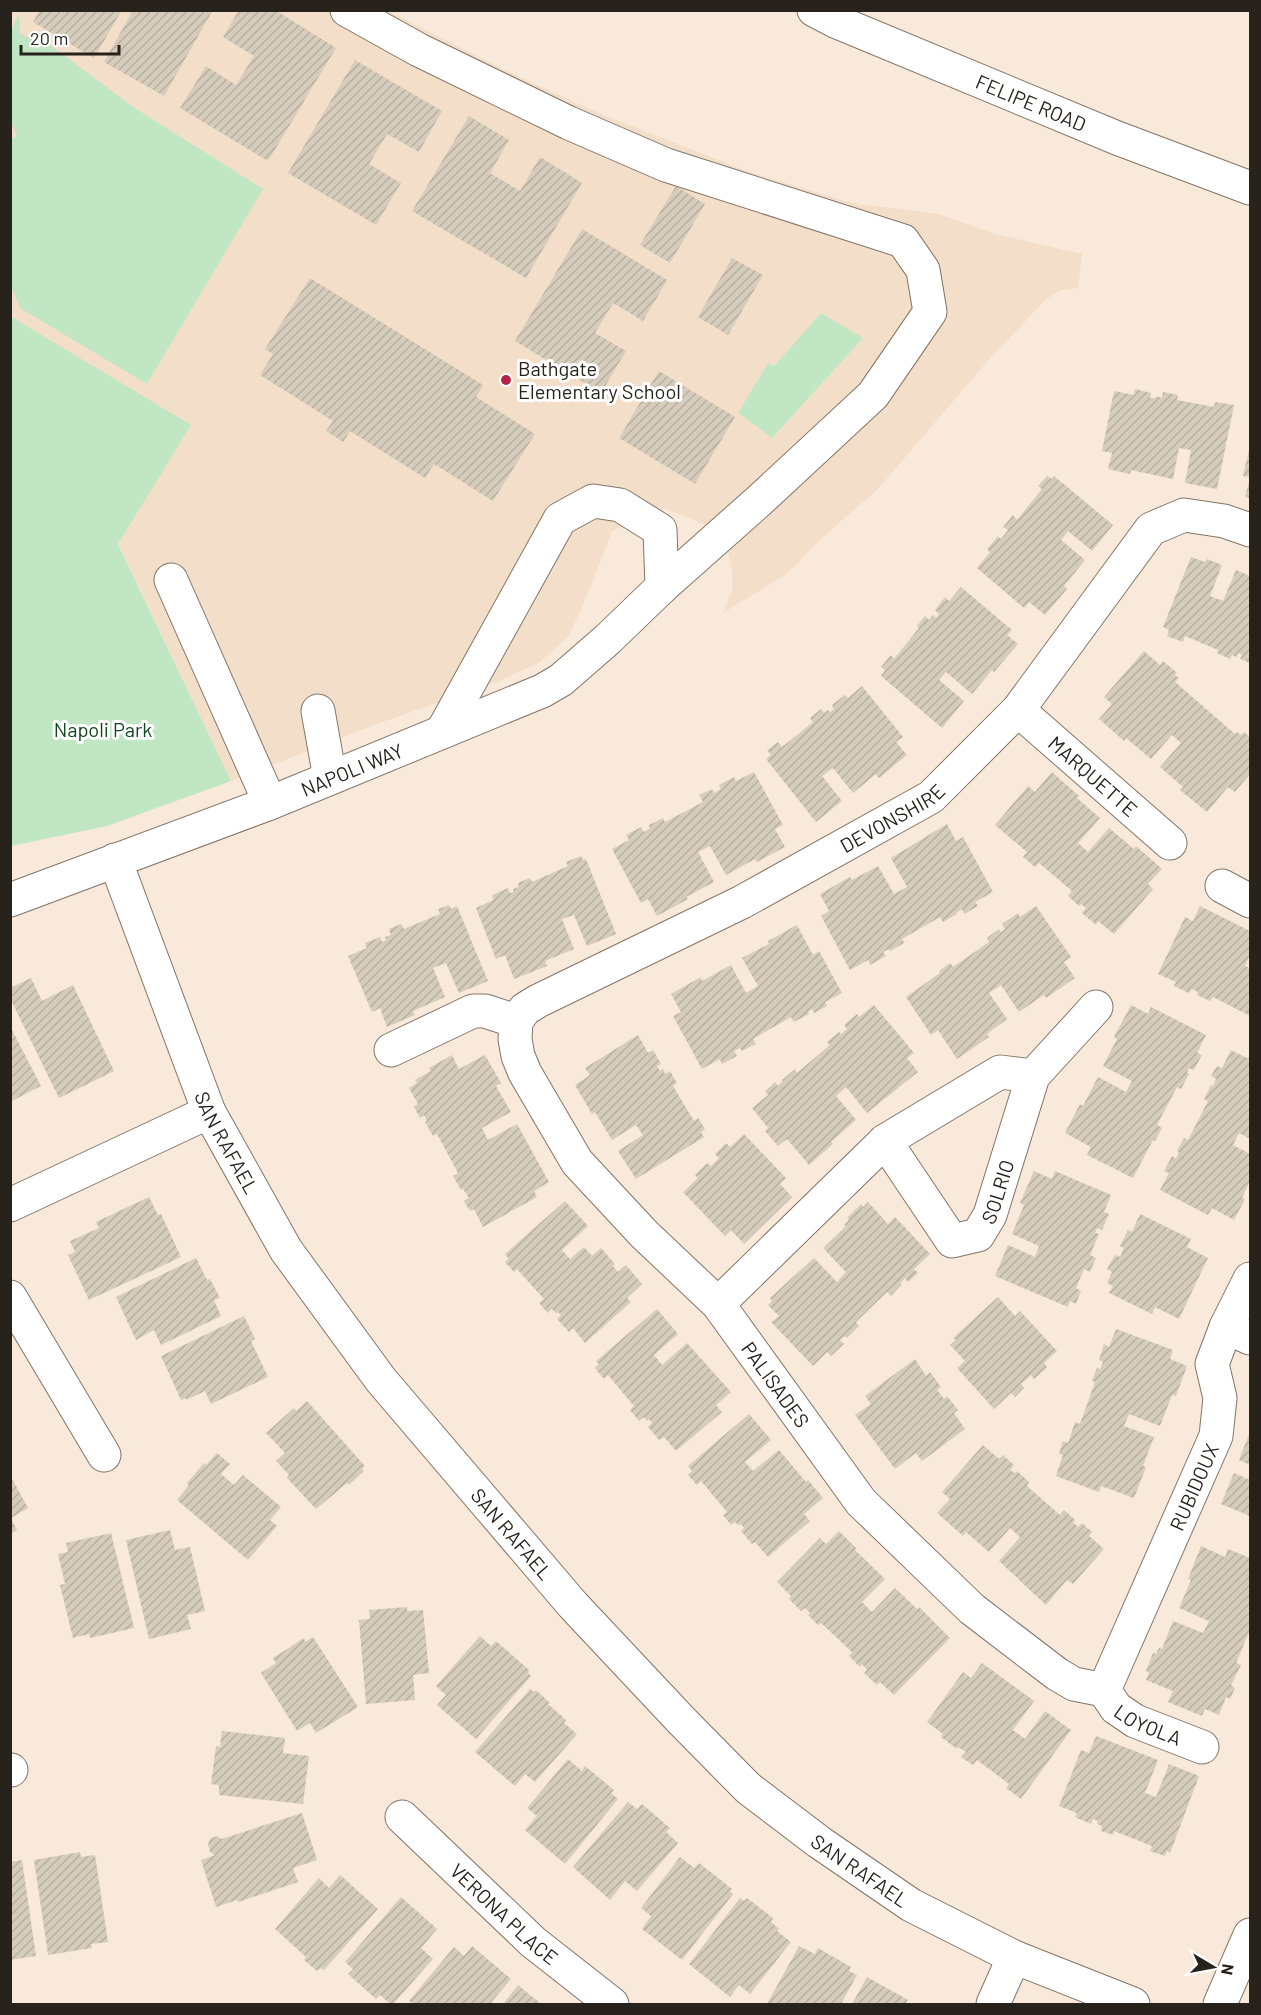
<svg xmlns="http://www.w3.org/2000/svg" width="1261" height="2015" font-family="Barlow,sans-serif">
<style>
.built{fill:#f3dec9}
.green{fill:#c1e6c4}
.building{fill:url(#building-hatch)}
.lines{fill:none;stroke-linecap:round;stroke-linejoin:round}
.minor-casing{stroke:#827567;stroke-width:35}
.major-casing{stroke:#827567;stroke-width:35}
.minor{stroke:#fff;stroke-width:33}
.major{stroke:#fff;stroke-width:33}
.poi-dot{fill:#b42246;stroke:#fff;stroke-width:2}
.labels{text-anchor:middle;dominant-baseline:central;stroke-width:6;stroke-linejoin:round;paint-order:stroke}
.street-label{font-size:20px;fill:#28221d;stroke:#fff}
.poi-label{font-size:20px;fill:#28221d;stroke:#fff;text-anchor:start}
.park-label{font-size:20px;fill:#0d471b;stroke:#fff}
</style>
<defs>
<pattern id="building-hatch" width="6" height="6" patternUnits="userSpaceOnUse" patternTransform="scale(1.5)"><rect width="6" height="6" fill="#d6ccbb"/><path d="M-1 1l2-2M0 6l6-6M5 7l2-2" fill="none" stroke="#b8afa0"/></pattern>
</defs>
<rect width="100%" height="100%" fill="#f8e9da"/>
<path class="built" d="M11,11h377l117,59 98,45 152,59 97,29 87,11 56,20 87,20 -4,34 -17,2 -16,10 -59,63 -108,126 -55,48 -35,36 -65,40 10,-25 -1,-20 -4,-16 -14,-24 -48,-19 -54,22 -21,55 -22,50 -29,26 -41,19 -122,43 -146,57 -220,-465z"/>
<g class="green">
<path d="M19,14l1,20 30,11 83,62 130,82 -116,195 -127,-76 -9,-22 -1,-147 7,-3 -6,-13v-93z"/>
<path d="M821,313l42,25 -91,100 -34,-25 30,-50 6,3z"/>
<path d="M10,316l181,109 -73,119 113,237 -124,45 -96,20z"/>
</g>
<g class="building">
<path d="M40,10h82l-28,48 -61,-36z"/>
<path d="M133,10h80l-49,86 -60,-34z"/>
<path d="M239,10h36l61,38 -68,113 -88,-53 26,-42 30,19 18,-29 -31,-19z"/>
<path d="M355,60l87,51 -23,41 -32,-18 -18,30 32,19 -25,42 -88,-52z"/>
<path d="M469,116l40,24 -19,33 30,18 20,-34 42,26 -56,95 -114,-67z"/>
<path d="M676,186l29,18 -35,59 -30,-18z"/>
<path d="M582,229l85,51 -24,41 -30,-18 -18,30 31,18 -25,42 -86,-52z"/>
<path d="M732,258l31,17 -35,60 -30,-18z"/>
<path d="M310,278l173,107 -7,12 59,37 -42,67 -59,-37 -9,14 -75,-47 -7,11 -17,-11 7,-10 -73,-46 13,-21 -8,-5z"/>
<path d="M659,371l76,46 -40,67 -76,-46z"/>
<path d="M1135,389l16,4 -1,5h6v-2l6,2 1,-6 15,3 -1,5 37,7 1,-5 19,3 -17,84 -32,-6 6,-33 -12,-2 -6,31 -42,-9 -1,4 -22,-5 4,-16 -10,-2 12,-60 20,4z"/>
<path d="M1250,446v31l-7,-1z"/>
<path d="M1047,476l5,3 2,-3 59,49 -21,26 -24,-20 -7,9 24,20 -21,26 3,3 -22,26 -16,-13 -5,6 -47,-40 13,-16 -3,-3 11,-13 3,3 7,-9 -5,-3 10,-12 4,5 25,-31 -4,-3z"/>
<path d="M1250,478v20l-5,-1z"/>
<path d="M1191,557l14,5 2,-3 15,6 -12,31 13,5 13,-31 14,6v87l-10,-4 2,-4 -4,-2 -1,4 -5,-2 -2,4 -13,-6 1,-3 -33,-14 -2,6 -16,-6 2,-6 -6,-3z"/>
<path d="M961,587l51,43 -5,5 11,9 -24,28 -2,-2 -20,24 -26,-22 -7,8 25,21 -22,27 -61,-52 4,-6 -4,-3 10,-12 3,4 25,-31 -2,-2 8,-10 4,4 4,-5 3,3 3,-4 -4,-4 10,-13 4,4z"/>
<path d="M1144,651l16,14 3,-4 14,12 -2,2 4,3 -4,4 60,52 2,-2 4,3 3,-3 6,5v37l-15,18 -7,-5 -21,25 -27,-22 3,-3 -23,-20 21,-24 -9,-8 -21,24 -25,-21 -2,3 -25,-22 13,-15 -8,-7z"/>
<path d="M862,686l41,51 -7,5 11,13 -28,23 -3,-4 -23,19 -20,-25 -11,8 20,25 -26,21 -50,-63 5,-4 -4,-5 11,-8 4,5 31,-25 -3,-4 11,-9 3,4 4,-3 2,2 4,-3 -2,-4 13,-10 3,3z"/>
<path d="M754,772l29,53 -8,4 10,18 -28,15 -2,-3 -29,16 -16,-29 -12,6 16,30 -28,15 2,2 -31,17 -9,-17 -7,4 -29,-54 17,-9 -3,-5 15,-8 3,5 6,-4 -1,-3 14,-7 2,4 38,-20 -4,-7 13,-6 2,4 7,-4 -2,-4 15,-8 2,4z"/>
<path d="M1052,772l27,24 -2,2 23,20 -22,25 10,9 21,-24 25,21 2,-3 26,23 -14,15 5,5 -39,45 -16,-13 -2,4 -14,-12 4,-5 -5,-4 -2,2 -11,-10 4,-5 -33,-28 -4,4 -12,-10 4,-5 -32,-27 33,-39 7,6z"/>
<path d="M947,824l9,17 7,-4 30,55 -18,10 3,4 -14,8 -2,-5 -6,4 1,1 -14,8 -3,-5 -38,22 2,4 -14,8 -1,-2 -6,3 3,4 -16,9 -2,-5 -18,10 -29,-54 8,-5 -9,-17 30,-17 2,3 26,-14 16,28 13,-7 -16,-29z"/>
<path d="M581,856l2,4 3,-1 30,75 -29,12 -13,-31 -12,4 12,30 -29,12 2,5 -33,13 -9,-24 -9,4 -20,-51 17,-8 -1,-5 16,-7 2,5 4,-1 -1,-3 6,-2 -1,-4 12,-5 2,4 36,-16 -2,-4z"/>
<path d="M449,905l2,4 6,-3 31,75 -29,12 -13,-30 -13,5 12,29 -32,14 2,4 -28,12 -7,-19 -8,4 -24,-56 19,-8 -2,-5 15,-6 2,5 4,-2 -1,-3 6,-2 -2,-6 12,-5 3,5 36,-15 -2,-5z"/>
<path d="M1036,906l35,51 -7,5 11,16 -29,20 -2,-3 -25,17 -18,-27 -12,8 18,26 -20,15 2,3 -32,22 -19,-29 -7,5 -25,-38 34,-24 -1,-2 11,-8 3,4 36,-25 -2,-4 12,-9 2,3 4,-3 -3,-5 16,-11 2,4z"/>
<path d="M1200,906l50,25v24l-5,11 5,2v48l-37,-19 -3,4 -13,-6 1,-3 -6,-3 -3,4 -15,-7 2,-4 -18,-8 27,-57 8,4z"/>
<path d="M797,925l16,30 6,-4 23,42 -17,9 2,4 -13,7 -2,-4 -4,3 1,2 -15,8 -3,-5 -38,22 3,5 -14,7 -2,-3 -6,3 3,5 -15,8 -2,-5 -18,10 -29,-53 8,-4 -10,-18 30,-17 1,4 29,-16 15,28 12,-7 -16,-28 27,-14 -1,-3z"/>
<path d="M31,978l11,23 31,-16 41,86 -55,27 -49,-100v-10z"/>
<path d="M874,1005l40,48 -7,5 11,14 -51,41 -21,-26 -10,9 20,24 -25,22 2,2 -24,21 -22,-26 -9,7 -13,-15 3,-3 -16,-20 16,-13 -3,-4 10,-9 3,4 5,-5 -1,-1 13,-11 2,4 33,-28 -3,-3 12,-10 2,2 6,-5 -3,-4 13,-11 2,3z"/>
<path d="M1131,1005l17,9 3,-7 55,28 -9,18 5,2 -8,15 -5,-2 -2,5 2,1 -8,15 -4,-2 -20,38 5,3 -7,13 -2,-1 -20,38 -46,-23 4,-8 -26,-14 15,-29 3,2 15,-29 28,15 6,-11 -29,-15 14,-27 -3,-2z"/>
<path d="M10,1026l31,60 -31,16z"/>
<path d="M638,1035l10,18 5,-3 8,14 -4,2 3,5 3,-2 2,5 5,-3 7,12 -4,3 21,35 4,-3 7,11 -4,3 3,5 -68,42 -18,-28 25,-16 -7,-10 -24,15 -17,-28 -3,2 -17,-29 15,-10 -5,-7z"/>
<path d="M1231,1050l16,8 3,-1v82l-11,-6 -6,12 17,9v27l-8,17 3,1 -11,21 -22,-12 -4,7 -48,-25 9,-17 -5,-2 8,-15 4,3 3,-7 -2,-1 7,-13 4,2 20,-39 -4,-2 7,-14 2,1 3,-7 -5,-3 6,-10 5,2z"/>
<path d="M452,1055l7,14 26,-14 16,28 -5,3 15,26 -29,16 6,12 29,-16 32,58 -15,9 3,6 -54,30 -9,-18 -4,2 -6,-10 5,-3 -6,-9 -2,1 -8,-14 5,-3 -21,-39 -4,2 -8,-14 2,-1 -3,-6 -4,3 -6,-11 4,-3 -9,-16 8,-5 -2,-3 16,-9 -2,-3z"/>
<path d="M744,1134l42,44 -6,6 12,13 -48,47 -13,-14 -6,6 -42,-44 15,-14 -3,-3 12,-12 4,3 8,-8 -4,-4 11,-11 4,4z"/>
<path d="M1034,1171l18,8 3,-8 56,24 -7,17 5,2 -7,16 -5,-2 -2,5 4,1 -9,21 6,3 -6,14 -6,-3 -8,19 5,3 -5,13 -6,-3 -2,6 -73,-31 13,-31 27,12 4,-11 -27,-12 12,-29 -4,-2z"/>
<path d="M149,1197l9,18 3,-1 20,43 -92,43 -21,-45 7,-3 -5,-11 29,-13 -3,-6z"/>
<path d="M565,1201l23,25 -26,24 8,9 14,-12 8,9 9,-8 14,16 -2,2 5,6 8,-7 16,19 -15,14 4,4 -46,41 -12,-15 -4,4 -12,-13 4,-4 -3,-3 -2,1 -4,-4 -4,4 -9,-10 5,-4 -27,-30 -3,3 -9,-10 4,-3 -4,-5z"/>
<path d="M868,1202l20,22 7,-7 35,37 -16,15 4,4 -10,9 -3,-4 -5,5 2,1 -11,12 -4,-4 -31,30 3,4 -12,12 -2,-2 -5,4 4,4 -13,12 -4,-4 -14,14 -42,-44 8,-6 -11,-11 4,-4 -2,-3 44,-40 23,24 9,-10 -23,-24 23,-22 -2,-1 5,-5 -2,-2 14,-14 2,3z"/>
<path d="M1140,1214l51,25 -4,8 21,11 -29,61 -24,-12 -3,7 -43,-21 4,-7 -6,-3 5,-11 -5,-3 8,-14 5,2 4,-9 -4,-2 8,-16 4,2z"/>
<path d="M196,1258l11,22 3,-1 10,19 -6,2 7,16 -60,29 -7,-15 -18,10 -20,-43z"/>
<path d="M998,1297l17,19 5,-5 37,40 -13,12 3,4 -13,12 -3,-4 -10,9 3,4 -9,9 -4,-4 -17,16 -37,-41 8,-7 -15,-16 6,-5 -3,-2z"/>
<path d="M657,1309l21,25 -24,21 8,10 25,-22 44,49 -15,13 6,7 -46,39 -12,-14 -5,3 -11,-13 4,-4 -3,-4 -2,2 -3,-4 -5,4 -9,-11 4,-4 -26,-31 -4,4 -9,-11 4,-4 -3,-3z"/>
<path d="M244,1316l11,23 -4,2 17,36 -57,27 -6,-13 -19,9v-2l-5,2 -20,-44z"/>
<path d="M1116,1329l57,21 -3,9 17,7 -11,30 -4,-1 -12,31 -31,-12 -5,12 30,11 -11,29 3,1 -12,31 -33,-12 -2,6 -43,-16 7,-21 -4,-1 4,-13 5,2 7,-21 5,2 15,-42 -3,-1 5,-13 3,1 3,-7 -4,-2 5,-16 5,3z"/>
<path d="M915,1359l11,17 4,-4 11,15 -4,3 7,9 3,-3 11,14 -4,3 11,16 -43,32 -6,-8 -21,16 -40,-54 16,-11 -6,-8z"/>
<path d="M307,1401l58,65 -3,3 2,2 -15,14 -2,-2 -31,26 -29,-31 2,-3 -13,-14 9,-8 -19,-20 28,-25 2,3z"/>
<path d="M749,1414l22,26 -26,22 8,9 26,-21 27,32 2,-2 15,18 -19,16 6,7 -42,36 -13,-15 -3,2 -11,-13 3,-3 -3,-4 -2,2 -4,-4 -4,3 -8,-10 4,-3 -26,-31 -4,4 -9,-10 4,-4 -4,-5z"/>
<path d="M1250,1432v33l-11,-5z"/>
<path d="M983,1445l16,14 4,-4 11,10 -4,5 5,3 2,-2 12,11 -2,4 33,29 4,-5 11,10 -2,2 5,5 4,-4 10,9 -3,4 15,13 -31,35 -6,-4 -21,25 -47,-44 21,-24 -10,-9 -21,24 -23,-20 -3,4 -26,-23 13,-14 -8,-7z"/>
<path d="M217,1453l13,11 -9,10 13,11 9,-10 38,32 -11,13 7,6 -29,34 -71,-60 12,-15 -2,-2 17,-20 2,2z"/>
<path d="M1234,1473l16,7v36l-29,-12z"/>
<path d="M10,1475l18,33 -17,10 6,12 -7,4z"/>
<path d="M170,1530l5,20 15,-3 15,64 -18,4 4,14 -42,10 -23,-99z"/>
<path d="M839,1531l17,17 -1,2 30,29 -23,23 10,10 23,-24 22,21 2,-2 31,31 -56,57 -14,-13 -3,3 -13,-12 3,-3 -5,-6 -2,3 -11,-11 3,-4 -31,-29 -3,2 -10,-10 2,-2 -5,-5 -4,3 -12,-12 2,-3 -14,-14 43,-44 6,6z"/>
<path d="M111,1533l23,95 -44,10 -1,-4 -16,4 -13,-53 5,-1 -7,-30 10,-2 -2,-9z"/>
<path d="M1201,1546l24,11 3,-8 22,9v72l-14,33 5,2 -10,20 4,3 -5,11 -4,-2 -7,18 -14,-6 -3,7 -34,-14 5,-11 -27,-11 3,-7 -3,-2 7,-18 3,1 3,-6 3,1 11,-28 30,12 6,-12 -30,-13 12,-28 -3,-1z"/>
<path d="M407,1607v4l16,-1 6,63 -16,2 2,25 -49,4 -7,-84 11,-1 -1,-9z"/>
<path d="M480,1636l11,10 5,-5 33,29 -1,3 3,3 -55,63 -39,-34 9,-10 -10,-9z"/>
<path d="M313,1637l45,70 -42,26 -6,-10 -13,8 -36,-58 15,-10 -3,-5 31,-20 1,4z"/>
<path d="M982,1663l52,38 -21,29 12,9 20,-28 26,19 -50,69 -15,-11 3,-4 -32,-24 -4,5 -12,-8 5,-5 -8,-5 -1,2 -16,-12 2,-3 -16,-12 36,-50 8,6z"/>
<path d="M530,1689l4,3 2,-2 14,13 -2,1 18,16 -2,3 13,11 -42,48 -10,-8 -10,12 -40,-34z"/>
<path d="M222,1731l63,7 -2,15 26,3 -6,48 -84,-9v-10l-8,-1 5,-38 4,1z"/>
<path d="M1096,1736l62,24 -13,33 11,4 13,-33 30,12 -29,77 -3,-2 -2,5 -15,-5 2,-5 -38,-15 -1,4 -12,-4 1,-5 -5,-2 1,-3 -5,-2 -2,5 -16,-7 2,-4 -18,-7 22,-56 8,3z"/>
<path d="M568,1759l14,12 3,-5 29,24 -3,3 7,6 -53,65 -40,-34 12,-14 -10,-8z"/>
<path d="M628,1802l9,7 5,-5 28,24 -4,4 12,11 -41,48 -12,-10 -15,19 -37,-33z"/>
<path d="M302,1813l15,47 -24,8 5,14 -60,20 -1,-2 -21,7 -15,-47 14,-5 -5,-3 -2,-8 2,-5 7,-3 5,3z"/>
<path d="M80,1852l1,5 14,-2 13,87 -17,2 1,4 -44,7 -14,-95z"/>
<path d="M680,1857l14,11 5,-5 33,26 -2,2 3,3 -51,66 -40,-31 9,-13 -10,-8z"/>
<path d="M22,1860l14,96 -26,4v-98z"/>
<path d="M340,1875l38,34 -54,61 -3,-2 -4,3 -13,-11 2,-3 -31,-28 44,-51 10,10z"/>
<path d="M401,1897l36,32 -16,19 12,11 -40,45h-3l-10,-9 -4,4 -28,-25 5,-5 -8,-7z"/>
<path d="M740,1898l4,3 3,-3 26,20 -2,4 8,7 -2,2 14,11 -41,52 -11,-9 -9,12 -41,-33z"/>
<path d="M472,1946l39,33 -21,25h-76l-5,-3 45,-54 10,9z"/>
<path d="M799,1946l16,8 3,-6 33,19 -2,4 8,4 -16,29h-74z"/>
<path d="M867,1977l41,23 -3,4h-53z"/>
<path d="M518,1985l23,19h-38z"/>
</g>
<g class="lines">
<defs>
<g id="minor">
<path d="M171,580l99,223"/>
<path id="s1" d="M1018,710l152,133"/>
<path d="M318,711l12,67"/>
<path d="M442,732l118,-213 33,-18 27,4 40,25 2,57"/>
<path id="s2" d="M115,860l94,252 77,138 95,130 192,225 108,115 67,68 71,54 92,63 103,52 119,47"/>
<path d="M1222,886l28,15"/>
<path id="s3" d="M10,900l260,-97 272,-112 19,-11 47,-41 54,-52 99,-88 112,-104 57,-83 -7,-42 -20,-29 -237,-76 -97,-42 -150,-73 -72,-40"/>
<path id="s4" d="M516,1021l9,-12 13,-8 204,-99 189,-105 87,-87 133,-181 33,-14 40,6 26,9"/>
<path id="s5" d="M516,1021l-1,18 3,17 7,17 52,89 67,72 74,70 143,198 111,107 85,65 17,10 30,6"/>
<path d="M391,1050l82,-39h12l31,10"/>
<path id="s6" d="M885,1141l67,100 26,-6 12,-20 43,-139 63,-69"/>
<path d="M10,1205l199,-93"/>
<path d="M10,1297l94,158"/>
<path d="M718,1304l167,-163 115,-69 33,4"/>
<path d="M1226,1327l24,11"/>
<path id="s7" d="M1104,1690l112,-254 4,-38 -8,-34 14,-37 24,-48"/>
<path id="s8" d="M1104,1690l12,18 19,13 67,26"/>
<path d="M10,1770h1"/>
<path id="s9" d="M402,1817l131,125 79,62"/>
<path d="M993,2004l21,-47"/>
<path d="M1220,2004l30,-69"/>
</g>
<g id="major">
<path id="s10" d="M814,10l21,11 282,117 133,50"/>
</g>
</defs>
<use href="#minor" class="minor-casing"/>
<use href="#major" class="major-casing"/>
<use href="#minor" class="minor"/>
<use href="#major" class="major"/>
</g>
<circle class="poi-dot" cx="506" cy="380" r="6"/>
<g class="labels">
<g class="street-label">
<text stroke="none"><textPath href="#s10" startOffset="236">FELIPE ROAD</textPath></text>
<text stroke="none"><textPath href="#s3" startOffset="366">NAPOLI WAY</textPath></text>
<text stroke="none"><textPath href="#s1" startOffset="100">MARQUETTE</textPath></text>
<text stroke="none"><textPath href="#s4" startOffset="429">DEVONSHIRE</textPath></text>
<text stroke="none"><textPath href="#s2" startOffset="304">SAN RAFAEL</textPath></text>
<text stroke="none"><textPath href="#s6" startOffset="195">SOLRIO</textPath></text>
<text stroke="none"><textPath href="#s5" startOffset="456">PALISADES</textPath></text>
<text stroke="none"><textPath href="#s7" startOffset="222">RUBIDOUX</textPath></text>
<text stroke="none"><textPath href="#s2" startOffset="790">SAN RAFAEL</textPath></text>
<text stroke="none"><textPath href="#s8" startOffset="58">LOYOLA</textPath></text>
<text stroke="none"><textPath href="#s2" startOffset="1276">SAN RAFAEL</textPath></text>
<text stroke="none"><textPath href="#s9" startOffset="141">VERONA PLACE</textPath></text>
</g>
<g class="poi-label">
<text x="518" y="368">Bathgate<tspan x="518" dy="23">Elementary School</tspan></text>
</g>
<g class="park-label">
<text x="103" y="729">Napoli Park</text>
</g>
</g>
<rect width="1261" height="2015" fill="none" stroke="#28221d" stroke-width="24"/>
<g transform="translate(1213 1967) rotate(100)" stroke="#ffffff" stroke-width="4.5" paint-order="stroke">
<path d="M0-4.5L10 22L0 15L-10 22Z" fill="#28221d"/>
<text y="-9" font-size="16" font-weight="bold" text-anchor="middle" fill="#28221d">N</text>
</g>
<path d="M21 45v9h98v-9" fill="none" stroke="#28221d" stroke-width="3"/>
<text x="30" y="45" font-size="18" fill="#28221d" stroke="#ffffff" stroke-width="4.5" paint-order="stroke">20 m</text>
</svg>
